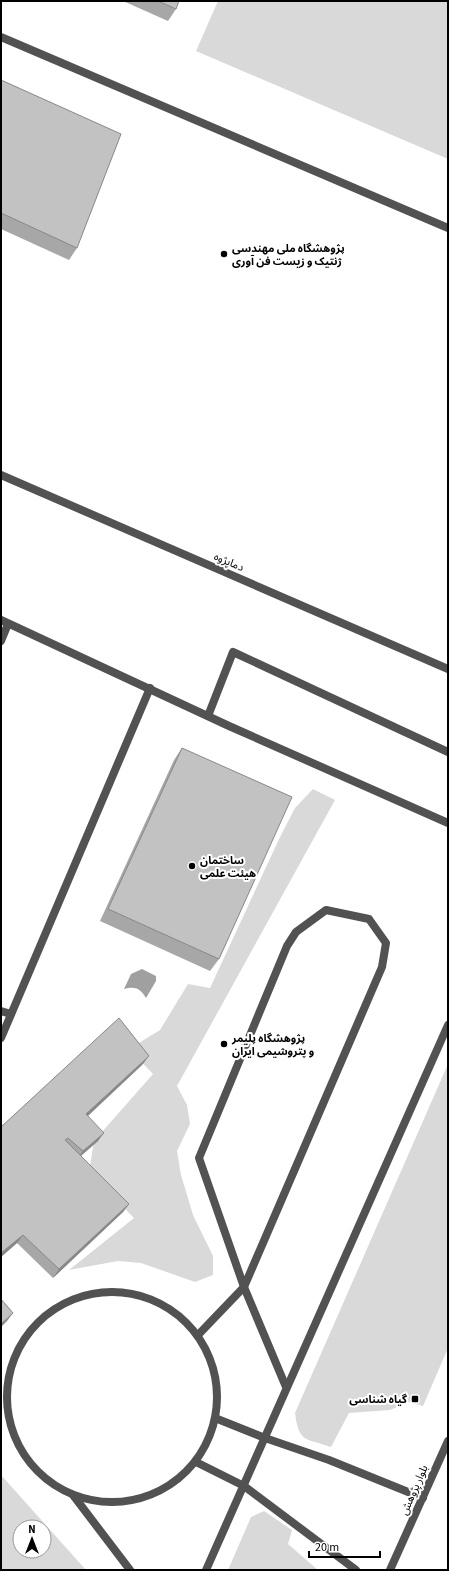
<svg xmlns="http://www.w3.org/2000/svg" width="449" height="1571" font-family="'Source Sans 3','Noto Sans Arabic',sans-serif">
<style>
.green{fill:#d9d9d9;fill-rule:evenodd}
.water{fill:#a0a0a0}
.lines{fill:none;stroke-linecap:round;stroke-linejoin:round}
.pedestrian{stroke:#525252;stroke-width:8}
.minor{stroke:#525252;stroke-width:8}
.tertiary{stroke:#525252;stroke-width:8}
.wall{fill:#a7a7a7}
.shaded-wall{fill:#888}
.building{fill:#c2c2c2;stroke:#888}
.poi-dot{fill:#000;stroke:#fff;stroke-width:1.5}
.labels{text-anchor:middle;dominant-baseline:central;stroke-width:4;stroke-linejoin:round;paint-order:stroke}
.poi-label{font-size:11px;font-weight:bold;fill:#000;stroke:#fff;text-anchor:start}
.street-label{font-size:11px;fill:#000;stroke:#fff}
</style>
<rect width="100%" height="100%" fill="#fff"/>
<g class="green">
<path d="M218,1h230v158l-252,-108z"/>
<path d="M313,789l22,11 -158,286 10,19 3,19 -13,27 4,24 12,40 20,41v19l-18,7 -54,-19 -23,-2 -49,9 65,-52 -45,-46 5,-31 59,-67 -24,-25 31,-19 28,-46 22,4 70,-151 15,-29z"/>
<path d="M448,1064v284l-25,58 -14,-4 -19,8 -41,3 -18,34c-26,-9 -32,-4 -36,-34z"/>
<path d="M1,1475l85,95h-85zM20,1527h24v24h-24z"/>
<path d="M264,1511l28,19 -4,14 30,26h-90l23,-53z"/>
</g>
<path class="water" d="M142,969l14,7v5l-10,17c-6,-10 -11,-12 -22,-9l7,-15z"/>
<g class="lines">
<path class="pedestrian" d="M1,37l447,191"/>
<g class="minor">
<path d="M1,475l447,194"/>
<path d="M1,620l228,106 219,97"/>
<path d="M1,641l7,-17"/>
<path d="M208,716l25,-64 215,100"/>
<path d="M326,910l43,9 17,24 -4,24 -138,320 -45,-129 88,-212 9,-14z"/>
<path d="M1,1011l10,3"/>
<path d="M1,1038l149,-350"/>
<circle cx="112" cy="1397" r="105"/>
<path d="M198,1335l46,-48 42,100"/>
<path d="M215,1418l50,20 64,22 94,38"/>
<path d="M196,1462l48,24 112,84"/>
<path d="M73,1495l57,75"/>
<path d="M206,1570l242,-545"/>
</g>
<path class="tertiary" d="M390,1570l58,-129"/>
</g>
<g class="wall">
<path d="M123,1h56l-3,8 -8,12z"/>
<path d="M1,80l76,168 -8,12 -68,-31z"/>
<path d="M182,748l37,211 -9,12 -110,-50 74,-161z"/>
<path d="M143,1064l-55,52 10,25 -17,15 48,48 -6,8 -70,66 -36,-35 -16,14v-130z"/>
</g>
<g class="shaded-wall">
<path d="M149,1056l-6,8 -63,59 6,-9z"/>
<path d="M104,1133l-6,8 -21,18 6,-8z"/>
<path d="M129,1204l-6,8 -70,66 6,-9z"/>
<path d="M23,1235l-6,8 -16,14v-4z"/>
<path d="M13,1313l-6,8 -6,6v-3z"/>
</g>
<g class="building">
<path d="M158,1h21l-3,8z"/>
<path d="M1,80l120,54 -44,114 -76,-35z"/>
<path d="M182,748l110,49 -73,162 -111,-50z"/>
<path d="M119,1018l30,38 -63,58 18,19 -21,18 -15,-13 -3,2 64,64 -70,65 -36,-34 -22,18v-126z"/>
<path d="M1,1299l12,14 -12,11z"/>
</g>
<g class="poi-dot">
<circle cx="224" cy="254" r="4"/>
<circle cx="192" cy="866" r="4"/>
<circle cx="224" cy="1044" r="4"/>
<rect x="411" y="1395" width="8" height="8" rx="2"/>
</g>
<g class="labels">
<g class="poi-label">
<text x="232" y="248">پژوهشگاه ملی مهندسی<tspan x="232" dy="13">ژنتیک و زیست فن آوری</tspan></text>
<text x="200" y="860">ساختمان<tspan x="200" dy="13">هیئت علمی</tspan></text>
<text x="232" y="1038">پژوهشگاه پلیمر<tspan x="232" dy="13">و پتروشیمی ایران</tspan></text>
<text x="407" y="1399" text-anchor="end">گیاه شناسی</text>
</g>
<g class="street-label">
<text transform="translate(229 562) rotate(23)">دماپژوه</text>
<text transform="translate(414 1490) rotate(-66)">بلوار پژوهش</text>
</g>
</g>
<rect width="449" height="1571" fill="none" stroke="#000000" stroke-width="4"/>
<g transform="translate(32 1539)"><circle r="19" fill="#ffffff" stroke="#999999"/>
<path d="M0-3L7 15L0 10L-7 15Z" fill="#000000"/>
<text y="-6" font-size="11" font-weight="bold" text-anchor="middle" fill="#000000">N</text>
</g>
<path d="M309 1551v6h71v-6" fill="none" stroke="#000000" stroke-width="2"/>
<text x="315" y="1551" font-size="12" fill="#000000" stroke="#ffffff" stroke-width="3" paint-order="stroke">20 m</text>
</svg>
